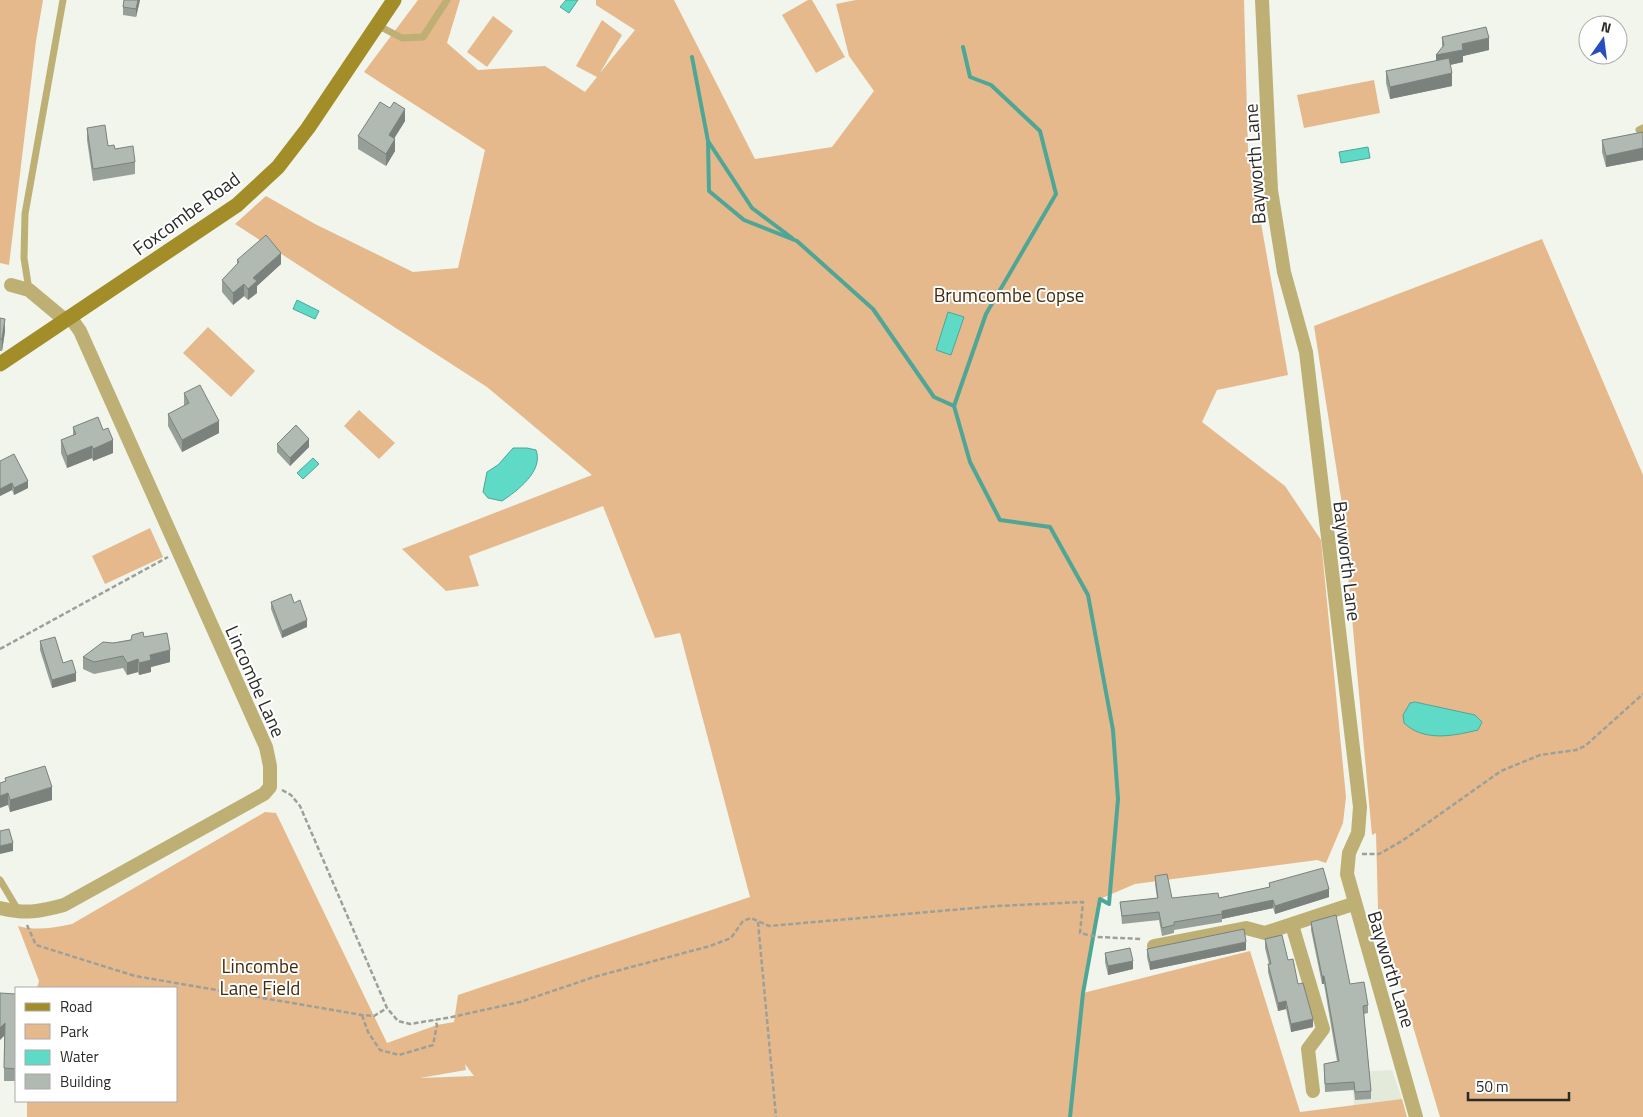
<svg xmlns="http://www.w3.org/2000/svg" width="1643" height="1117" font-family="'Titillium Web',sans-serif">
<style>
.built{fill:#e4ead9}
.green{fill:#e5b98b;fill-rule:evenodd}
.water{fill:#5edac6;stroke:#4ea697}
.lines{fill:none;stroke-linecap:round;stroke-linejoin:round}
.stream{stroke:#4ea697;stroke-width:4}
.path{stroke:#9da099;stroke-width:2.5;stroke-dasharray:5 2.5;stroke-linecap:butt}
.lane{stroke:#beb075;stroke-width:7}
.street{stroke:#beb075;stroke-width:14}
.secondary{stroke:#a38d29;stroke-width:15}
.wall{fill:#979f99}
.shaded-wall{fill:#7b827d}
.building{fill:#b0b9b2;stroke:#7b827d}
.labels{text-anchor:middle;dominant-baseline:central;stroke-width:4;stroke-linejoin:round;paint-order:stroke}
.street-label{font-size:19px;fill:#2a2b28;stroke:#fff}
.park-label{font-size:19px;fill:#432a0a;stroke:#fff}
</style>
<rect width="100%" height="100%" fill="#f1f5eb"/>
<path class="built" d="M1392,1070l10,29 -48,7 -3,-34z"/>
<g class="green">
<path d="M0,0h43l-7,41 -27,224 -9,-2z"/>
<path d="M418,0h42l-13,43 31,27 67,-4 40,26 12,-15 -21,-11 26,-46 20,15 -22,38 35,-43 -39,-25v-5h78l81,159 77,-12 42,-56 -25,-35 -13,-52 20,-4h388l4,150 40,225 -71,15 -15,32 83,64 36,54 25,257 -3,26 -17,40 -9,-3 -182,24 -35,15 -17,94 167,-42 50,161 102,-13 5,18h-1380v-16h149v-113h-139l2,-7 -21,-55c18,5 35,2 54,-2l193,-112 11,1 111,230 50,-18 17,-3 4,-27 292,-98 -70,-264 -25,5 -52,-132 -134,50 10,30 -33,5 -44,-42 190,-74 -105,-88 -252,-163 31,-28 49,28 98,48 45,-4 27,-118 -121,-78zM465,1064l9,12 -54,2 46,-8z"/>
<path d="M808,0h4l33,57 -29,16 -34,-58z"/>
<path d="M493,16l20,15 -26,36 -20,-15z"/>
<path d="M1374,80l6,33 -76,15 -7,-33z"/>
<path d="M1542,239l101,236v642h-203l-62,-208 -2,-76 -4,2 -31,-337 -27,-172z"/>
<path d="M208,327l47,44 -24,26 -48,-44z"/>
<path d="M359,410l36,33 -16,16 -35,-33z"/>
<path d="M150,528l13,29 -58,27 -13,-28z"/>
</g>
<g class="water">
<path d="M566,0h12l-9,13 -9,-6z"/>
<path d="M1368,147l2,11 -29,5 -2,-11z"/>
<path d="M297,300l22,11 -4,8 -22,-10z"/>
<path d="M948,312l16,5 -13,38 -15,-5z"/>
<path d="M513,448h14l9,2c8,21 -19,41 -34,51l-14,-3 -5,-6 4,-20 11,-7z"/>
<path d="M313,458l6,6 -16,15 -6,-6z"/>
<path d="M1415,702l60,13 7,7 -4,8c-25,6 -54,12 -74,-7l-1,-8 7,-12z"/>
</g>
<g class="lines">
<g class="stream">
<path d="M963,47l7,30 21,8 49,46 16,63 -70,120 -32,92 16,56 30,58 50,7 38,68 25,135 5,69 -9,105 -9,-5 -17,94 -13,124"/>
<path d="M692,57l16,84 1,50 35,29 53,21 76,68 61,88 20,9"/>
<path d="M708,141l44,67 40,30"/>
</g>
<g class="path">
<path d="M0,649l168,-92"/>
<path d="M282,790l9,5 9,11 87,202 11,13 12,3 42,-7 68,-15 74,-25 116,-31 21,-8 12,-17 8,-3 18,8 228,-20 86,-4 -3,31 17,4 45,2"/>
<path d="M1362,854h17l23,-13 99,-70 39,-16 36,-5 9,-4 58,-52"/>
<path d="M758,922l18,195"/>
<path d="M27,925l9,20 99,31 227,39 12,1 13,-8"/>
<path d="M362,1015l6,17 12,18 19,5 34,-10 4,-20 -2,-5"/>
</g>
<g class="lane">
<path d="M377,25l25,13 21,-1 24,-37"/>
<path d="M1639,130l4,-2"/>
<path d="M29,290l-5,-32 1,-44 38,-214"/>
<path d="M0,880l18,30"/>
</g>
<g class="street">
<path d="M1262,0l9,190 13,82 22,80 54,455 -2,26 -9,20 -2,21 69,243"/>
<path d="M11,285l18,5 36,30"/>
<path d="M0,908c26,6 38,4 64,-3l200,-111 6,-7v-21l-4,-19 -186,-416 -10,-14"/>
<path d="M1292,925l31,104 -15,20 5,42"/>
<path d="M1154,946l92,-18 19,5 88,-29"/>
</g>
<path class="secondary" d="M0,364l237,-159 41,-38 30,-39 86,-128"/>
</g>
<g class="wall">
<path d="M124,0h16l-4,17 -13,-2v-8z"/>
<path d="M1442,37l47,13 -26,6v6l-13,3 2,21 -62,13 -4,-16v-12l50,-10 6,-14z"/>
<path d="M405,121l-11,17 1,13 -9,15 -28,-17v-13z"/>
<path d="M87,128l21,18 7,3 20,13v12l-42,7 -6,-41z"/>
<path d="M1643,132v28l-37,7 -4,-15v-12z"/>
<path d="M237,260l44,4 -24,22v7l-9,7 -4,-4 -11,9 -11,-13v-12l15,-15z"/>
<path d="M0,318l5,13 -3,20h-2z"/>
<path d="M184,393l35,40 -37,19 -14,-26v-12l16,-8z"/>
<path d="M73,427l40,26 -20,8 -1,-3 -25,10 -6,-15v-13l12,-5z"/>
<path d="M277,444l32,3 -19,19 -13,-14z"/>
<path d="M0,461l28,27 -14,7 -2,-5 -12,6z"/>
<path d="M271,602l23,1 13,24 -25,11 -11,-29z"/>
<path d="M144,637l26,25 -19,5v5l-12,3 -1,-3 -11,3 -4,-7 -29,6 -11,-5v-12l30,-14z"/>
<path d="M40,641l23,22 13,18 -24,7 -12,-38z"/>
<path d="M5,778l47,22 -42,12 -2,-7z"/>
<path d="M1155,876l17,22h47l50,-11v-4l60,14 -54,17 -2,-6 -51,11v3l-48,8v3l-12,3 -3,-16 -37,4 -2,-22 37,-4 -2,-14z"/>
<path d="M1311,922l39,62 18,21v8l-4,1 7,77v8l-16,1 -1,-10 -29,2 -1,-28 13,-3 -13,-77h-2l-11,-54z"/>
<path d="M1265,939l23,21 10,24 15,43 -22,5 -5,-23 -8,2 -10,-39v-8h1l-4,-16z"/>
<path d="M1147,949l99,1 -96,20 -3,-13z"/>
<path d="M1105,953l28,16 -25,6 -3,-13z"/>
<path d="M16,994v87h-12v-46l-4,5z"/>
</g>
<g class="shaded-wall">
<path d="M138,0h2l-4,17v-8z"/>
<path d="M1489,38v12l-26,6v6l-27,6v-13l26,-11z"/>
<path d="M1452,73v13l-62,13v-12z"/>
<path d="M405,109v12l-16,26v-12z"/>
<path d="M395,139v12l-9,15v-12z"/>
<path d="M1643,148v12l-37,7v-11z"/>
<path d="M281,253v11l-24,22v7l-9,7v-11l5,-11z"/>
<path d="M244,284v12l-11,9v-12z"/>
<path d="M5,319v12l-3,20v-12z"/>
<path d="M219,421v12l-37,19v-12z"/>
<path d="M309,439v8l-19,19v-8z"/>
<path d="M113,440v13l-20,8v-12z"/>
<path d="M92,446v12l-25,10v-12z"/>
<path d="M28,481v7l-14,7v-7z"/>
<path d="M12,483v7l-12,6v-7z"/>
<path d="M307,620v7l-25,11v-7z"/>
<path d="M170,650v12l-19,5v5l-12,3v-12l11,-8z"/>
<path d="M138,659v13l-11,3v-12z"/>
<path d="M76,673v8l-24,7v-8z"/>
<path d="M52,787v13l-42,12v-12z"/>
<path d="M8,793v12l-8,3v-12z"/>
<path d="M13,843v8l-13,3v-8z"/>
<path d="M1329,889v8l-54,17v-8z"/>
<path d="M1273,900v8l-51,11v-8z"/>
<path d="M1246,942v8l-96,20v-8z"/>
<path d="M1133,961v8l-25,6v-9z"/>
<rect x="1322" y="976" width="2" height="8"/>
<path d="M1286,1001v8l-8,2v-8z"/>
<path d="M1313,1019v8l-22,5v-8z"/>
<path d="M5,1023v12l-5,5v-12z"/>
</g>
<g class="building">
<path d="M124,0h14l-2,9 -13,-2z"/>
<path d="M1486,27l3,11 -27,6 1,6 -27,5 8,-10 -2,-8z"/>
<path d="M1449,58l3,15 -62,14 -4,-16z"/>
<path d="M380,102l10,6 4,-6 11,7 -16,26 6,4 -9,15 -28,-18z"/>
<path d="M105,125l3,21 6,-1 1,4 18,-3 2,16 -42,7 -6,-41z"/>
<path d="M1643,132v16l-37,8 -4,-16z"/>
<path d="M266,235l15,18 -28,25 4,3 -9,8 -4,-5 -11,9 -11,-13 17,-18 -2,-2z"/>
<path d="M0,318l5,1 -3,20h-2z"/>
<path d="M200,385l19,36 -37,19 -14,-26 21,-11 -5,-10z"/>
<path d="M98,417l5,13 5,-2 5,12 -20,9 -1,-3 -25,10 -6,-16 15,-6 -3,-7z"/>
<path d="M296,425l13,14 -19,19 -13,-14z"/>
<path d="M14,454l14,27 -14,7 -2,-5 -12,6v-28z"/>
<path d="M291,594l3,9 6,-3 7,20 -25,11 -11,-29z"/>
<path d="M143,632l1,5 23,-4 3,17 -20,5 1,5 -12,3 -1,-4 -11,4 -4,-7 -29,6 -11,-5 20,-15 10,1 18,-3 1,-5z"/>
<path d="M55,637l8,26 9,-3 4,13 -24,7 -12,-39z"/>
<path d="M45,766l7,21 -42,13 -2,-7 -8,3v-13l6,-2 -1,-3z"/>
<path d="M9,829l4,14 -13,3v-15z"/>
<path d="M1323,868l6,21 -54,17 -2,-6 -51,11v3l-48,8v3l-12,3 -3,-16 -37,4 -2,-14 38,-4 -3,-22 12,-2 5,24 46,-5 1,5 51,-11 -1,-4z"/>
<path d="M1336,915l14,69 14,-2 4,23 -5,1 8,85 -16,1 -1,-10 -29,2 -1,-20 15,-3 -15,-85h-2l-11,-54z"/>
<path d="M1244,929l2,13 -96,20 -3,-13z"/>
<path d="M1282,935l6,25 5,-1 5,25 5,-1 10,36 -22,5 -5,-23 -8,2 -10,-39h3l-6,-25z"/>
<path d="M1130,948l3,13 -25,5 -3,-13z"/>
<path d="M0,993l16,1v75l-12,-1 1,-45 -5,5z"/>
</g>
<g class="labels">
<g class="street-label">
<text transform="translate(1254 164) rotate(-94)">Bayworth Lane</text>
<text transform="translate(186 213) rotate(-36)">Foxcombe Road</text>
<text transform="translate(1348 561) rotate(83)">Bayworth Lane</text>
<text transform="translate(256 681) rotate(66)">Lincombe Lane</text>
<text transform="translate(1392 969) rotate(73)">Bayworth Lane</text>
</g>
<g class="park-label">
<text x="1009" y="294">Brumcombe Copse</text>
<text x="260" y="965">Lincombe<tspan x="260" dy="22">Lane Field</tspan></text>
</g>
</g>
<rect x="15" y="987" width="162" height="115" fill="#ffffff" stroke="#aaaaa9"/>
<rect x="25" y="1003" width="25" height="8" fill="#a38d29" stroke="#aaaaa9"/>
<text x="60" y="1012" font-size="15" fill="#2a2b28">Road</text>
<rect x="25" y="1024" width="25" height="15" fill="#e5b98b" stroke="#aaaaa9"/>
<text x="60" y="1037" font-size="15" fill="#2a2b28">Park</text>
<rect x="25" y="1050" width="25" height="15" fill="#5edac6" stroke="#aaaaa9"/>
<text x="60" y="1062" font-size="15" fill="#2a2b28">Water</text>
<rect x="25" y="1074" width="25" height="15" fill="#b0b9b2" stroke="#aaaaa9"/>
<text x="60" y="1087" font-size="15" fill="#2a2b28">Building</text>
<g transform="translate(1603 40) rotate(14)"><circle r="24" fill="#ffffff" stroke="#aaaaa9"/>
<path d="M0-4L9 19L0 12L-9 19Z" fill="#284dbc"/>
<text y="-8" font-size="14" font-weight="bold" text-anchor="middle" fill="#2a2b28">N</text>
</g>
<path d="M1468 1092v8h101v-8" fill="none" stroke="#2a2b28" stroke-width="2.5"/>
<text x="1476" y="1092" font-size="15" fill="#2a2b28" stroke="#ffffff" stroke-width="4" paint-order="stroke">50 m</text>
</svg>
